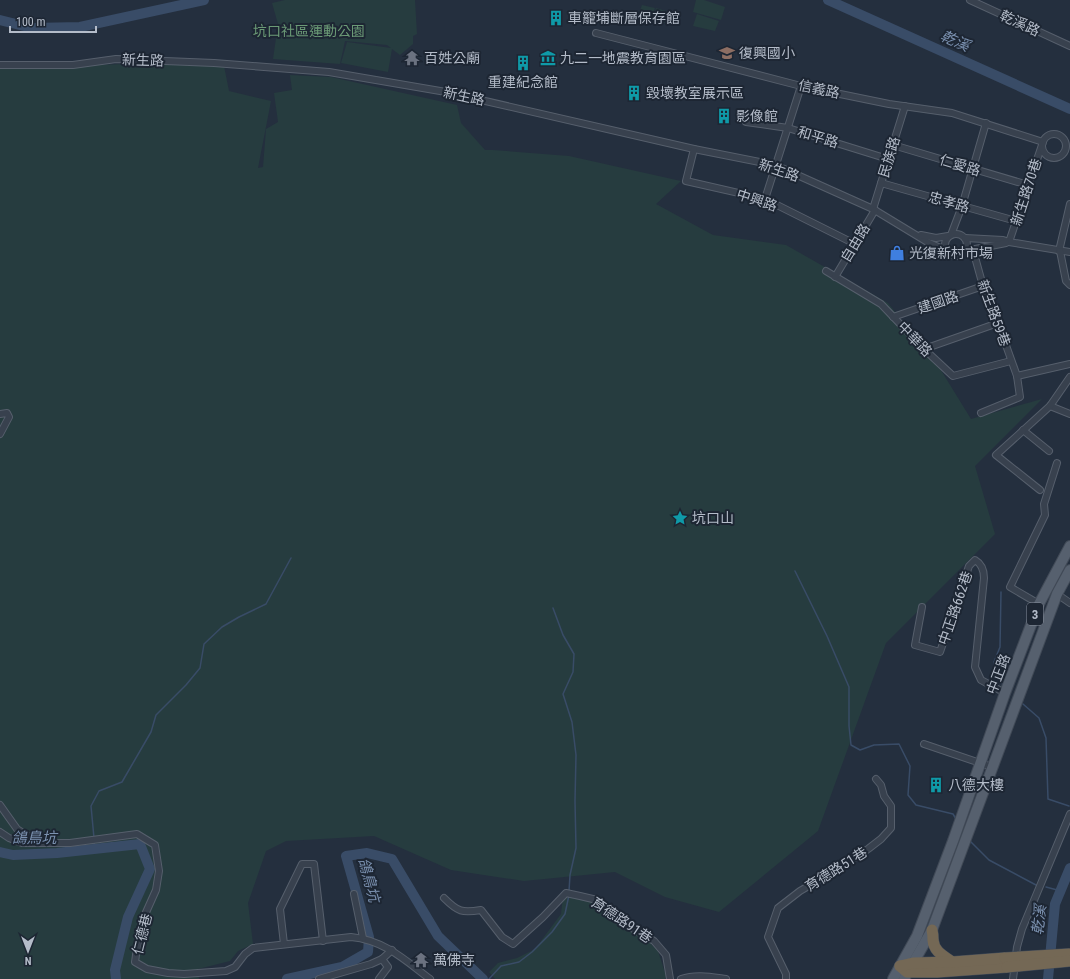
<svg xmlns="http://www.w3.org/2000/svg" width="1070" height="979" font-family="'Roboto Condensed','Noto Sans TC',sans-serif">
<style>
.green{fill:#263c3f}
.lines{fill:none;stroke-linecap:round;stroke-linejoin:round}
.stream{stroke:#394c67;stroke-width:1.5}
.river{stroke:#394c67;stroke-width:10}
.street-casing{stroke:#565f6c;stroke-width:8}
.primary-casing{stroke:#414a57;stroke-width:12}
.highway-casing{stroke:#434c59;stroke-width:12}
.street{stroke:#38414e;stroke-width:6}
.primary{stroke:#56606e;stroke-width:10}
.highway{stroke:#746855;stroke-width:11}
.highway-bridge-casing{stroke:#434c59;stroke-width:12;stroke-linecap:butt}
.highway-bridge{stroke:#746855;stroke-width:11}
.labels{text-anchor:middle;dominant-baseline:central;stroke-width:4;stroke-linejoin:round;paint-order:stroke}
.shield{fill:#1d2633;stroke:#878f9c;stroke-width:1}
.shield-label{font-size:13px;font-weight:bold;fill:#b4bcc9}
.poi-label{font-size:14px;fill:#b4bcc9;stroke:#1d2633;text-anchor:start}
.street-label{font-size:14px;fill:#b4bcc9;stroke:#1d2633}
.park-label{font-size:14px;fill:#6b9a76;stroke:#1d2633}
.water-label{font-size:15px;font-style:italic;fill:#7c92b1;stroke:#1d2633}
</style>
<rect width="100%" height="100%" fill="#242f3e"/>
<g class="green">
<path d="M285,0h130l2,34 -4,2v8l-13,11 -8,-6 -4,23 -47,-9 6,-21 44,6 -4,-3 -42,-4 -5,23 -67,-5 5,-35 -6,-21z"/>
<path d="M696,0h8l21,7 -4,13 -28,-8z"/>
<path d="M642,5l13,3 -4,11 -13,-3z"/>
<path d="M656,8l13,4 -4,11 -12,-4z"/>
<path d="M697,14l22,7 -4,10 -22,-5z"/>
<path d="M158,63l66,3 5,25 42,10 -13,67 5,-1 3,-38 12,-7 -4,-29 18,-3 -2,-15 41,2 126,28 4,18 24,27h8l76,6 112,25 -25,23 57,31 73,10 102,58 51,64 32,52 71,-20 -67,67 20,68 -109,109 -68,188 -99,81 -54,-15 -50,-25 -91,9 -73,-11 -77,-34 -88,5 -20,10 -18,52 5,41 -15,7 -8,10 -32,8 1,10h-199v-911z"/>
<path d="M563,896l29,6 16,13 42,28 8,8 8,25 -1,3h-170l-6,-7 9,-9 19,-5 18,-9 26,-35z"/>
</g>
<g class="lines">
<g class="stream">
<path d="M795,571l32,65 22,51v39l2,19 9,5 14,-5 25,-1 11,22 -2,29 8,10 37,9 3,5"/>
<path d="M1001,592l-1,55 -6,15v7l10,18"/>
<path d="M553,608l10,27 11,19 -1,18 -10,22 9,28 4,33 -1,46 1,47 -6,27 -1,16"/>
<path d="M1023,704l16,14 7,20 2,61 21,7"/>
<path d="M94,838l-3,-32 8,-15 23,-9 29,-50 5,-17 30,-30 14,-17 4,-24 18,-17 17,-10 27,-13 25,-46"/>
<path d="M970,841l19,19 47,25"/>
<path d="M94,842l1,7"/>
<path d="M1046,887l15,4"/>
<path d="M489,979l12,-13 18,-4 13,-10 20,-20 13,-18 4,-19"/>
</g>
<g class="river">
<path d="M828,0l242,109"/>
<path d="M0,20l32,8 48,-1 124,-27"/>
<path d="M0,852l13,3 44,-2 83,-9 10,25 -22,48 -13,53 1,9"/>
<path d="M287,979l55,-12 26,-15 1,-15 -23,-81 21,-3 25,6 46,77 45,43"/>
<path d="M1048,979l7,-75 15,-36"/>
</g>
<defs>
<g id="street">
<path d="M970,0l100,46"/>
<path d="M596,33l205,53 88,18 63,9 91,29 -34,100"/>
<path d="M0,65h73l43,-6 98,4 115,9 117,20 248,57 81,16 98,44 56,34 16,7"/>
<path d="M746,122l42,6 100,31"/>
<circle cx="1054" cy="146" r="12"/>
<path d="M893,145l135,40"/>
<path d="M694,149l-8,32 79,18 90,45"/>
<path d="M881,183l135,38"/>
<path d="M765,199l36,-113"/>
<path d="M873,209l32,-103"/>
<circle cx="956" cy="245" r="11"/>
<path d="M921,235l15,3 12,-2"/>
<path d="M951,235l11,-29 24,-83"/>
<path d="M965,238l38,2 6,2 61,10"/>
<path d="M970,250l36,-7"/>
<path d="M973,250l10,36 15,37 19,53 3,21 -39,16"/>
<path d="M1059,251l11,-47"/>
<path d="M1060,251l6,30 4,4"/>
<path d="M826,271l55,33 43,45 29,27 58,-15"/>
<path d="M835,277l40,-67"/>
<path d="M893,317l90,-31"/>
<path d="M924,349l74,-26"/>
<path d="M1017,376l53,-12"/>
<path d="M1050,406l20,8"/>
<path d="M0,414l7,-1 2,4 -9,17"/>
<path d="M1023,430l26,21"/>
<path d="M1040,490l-44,-35 54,-49 20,-29"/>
<path d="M1057,594l13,9"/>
<path d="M1039,604l-29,-17 35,-72 -1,-11 13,-41"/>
<path d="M922,607l-7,38 25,7 29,-86 6,-6c7,4 9,10 9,18l-9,89 6,13 24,13"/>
<path d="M924,744l68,23"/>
<path d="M0,805l17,24 9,6 18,6"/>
<path d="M0,832l9,6 13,5h48l67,-9 18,11 4,26 -3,19 -13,29 -6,29 -2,14 12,7 21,4 16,1 42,-3 9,-4 10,-13 8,-6 98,-11c33,3 54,23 79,42"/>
<path d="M354,894l9,44"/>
<path d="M444,898c14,14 18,15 37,12l21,27 11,7 30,-27 23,-24 14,3 17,4 33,27 24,14 12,14 4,24"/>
<path d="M284,944l-4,-35 22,-45h12l9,77"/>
<path d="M319,979l52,-15 11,-5"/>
<path d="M379,979l9,-12 -6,-8 10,-9"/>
<path d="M681,979c15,-5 30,-2 45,0"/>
<path d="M786,979v-5l-18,-37 10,-29 22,-17 17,-10 13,-12 22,-9 16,-11 13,-10 10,-11v-22l-7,-10 -3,-11 -5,-6"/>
<path d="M1013,979l4,-32 5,-18 48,-115"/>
</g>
<g id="primary">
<path d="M893,979l24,-43 36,-95 52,-148 34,-89 31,-58"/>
<path d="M904,979l28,-49 125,-336 13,-24"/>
</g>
<g id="highway">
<path d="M932,930c1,4 1,6 1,10 1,12 11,16 19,22"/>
<path d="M900,966l7,6h30l70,-5"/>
<path d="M900,966l13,-3 40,-1 52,-4"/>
</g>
</defs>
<use href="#street" class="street-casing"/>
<use href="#primary" class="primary-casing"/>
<use href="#highway" class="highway-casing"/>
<use href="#street" class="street"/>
<use href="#primary" class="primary"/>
<use href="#highway" class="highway"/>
<defs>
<g id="highway-bridge">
<path d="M1005,958l65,-4"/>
<path d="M1007,967l63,-6"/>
</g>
</defs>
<use href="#highway-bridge" class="highway-bridge-casing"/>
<use href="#highway-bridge" class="highway-bridge"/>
</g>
<defs>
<symbol id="building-bare" viewBox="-9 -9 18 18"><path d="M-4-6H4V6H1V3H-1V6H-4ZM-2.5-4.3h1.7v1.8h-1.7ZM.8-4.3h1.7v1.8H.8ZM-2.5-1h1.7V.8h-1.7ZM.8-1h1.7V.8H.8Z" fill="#0f9aa8" stroke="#1d2633" stroke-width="2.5" paint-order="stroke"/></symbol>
<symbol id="school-bare" viewBox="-9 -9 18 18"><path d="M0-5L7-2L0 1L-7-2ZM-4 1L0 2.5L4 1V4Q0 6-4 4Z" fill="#8d6e63" stroke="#1d2633" stroke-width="2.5" paint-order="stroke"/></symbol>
<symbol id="temple-bare" viewBox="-9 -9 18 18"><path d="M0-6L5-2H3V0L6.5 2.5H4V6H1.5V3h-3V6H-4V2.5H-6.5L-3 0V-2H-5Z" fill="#6b7280" stroke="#1d2633" stroke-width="2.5" paint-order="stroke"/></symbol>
<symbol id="museum-bare" viewBox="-9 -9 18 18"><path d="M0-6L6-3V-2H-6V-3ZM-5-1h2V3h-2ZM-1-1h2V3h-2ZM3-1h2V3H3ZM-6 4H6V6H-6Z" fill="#0f9aa8" stroke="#1d2633" stroke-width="2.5" paint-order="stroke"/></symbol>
<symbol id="shop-bare" viewBox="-9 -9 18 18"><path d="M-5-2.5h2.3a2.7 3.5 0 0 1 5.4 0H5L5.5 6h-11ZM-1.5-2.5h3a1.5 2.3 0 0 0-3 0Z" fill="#3f7fe0" stroke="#1d2633" stroke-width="2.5" paint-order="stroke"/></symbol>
<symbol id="sight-bare" viewBox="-9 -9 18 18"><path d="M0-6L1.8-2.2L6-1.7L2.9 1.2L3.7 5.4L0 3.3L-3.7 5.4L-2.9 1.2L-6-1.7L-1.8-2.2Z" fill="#0f9aa8" stroke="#1d2633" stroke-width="2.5" paint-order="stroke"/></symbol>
</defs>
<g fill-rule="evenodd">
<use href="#building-bare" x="545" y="7" width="22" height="22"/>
<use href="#school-bare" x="716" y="42" width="22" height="22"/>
<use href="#temple-bare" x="401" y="47" width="22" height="22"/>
<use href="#museum-bare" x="537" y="47" width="22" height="22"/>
<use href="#building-bare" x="512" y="52" width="22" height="22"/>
<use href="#building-bare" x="623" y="82" width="22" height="22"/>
<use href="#building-bare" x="713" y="105" width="22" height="22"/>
<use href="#shop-bare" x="886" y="242" width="22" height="22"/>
<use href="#sight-bare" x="669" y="507" width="22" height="22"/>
<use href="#building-bare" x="925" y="774" width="22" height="22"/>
<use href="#temple-bare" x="410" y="949" width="22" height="22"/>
</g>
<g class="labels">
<rect class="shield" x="1027" y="603" width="16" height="22" rx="3"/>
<g class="shield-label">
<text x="1035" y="614">3</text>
</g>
<g class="poi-label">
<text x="568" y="18">車籠埔斷層保存館</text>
<text x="739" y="53">復興國小</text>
<text x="424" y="58">百姓公廟</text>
<text x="560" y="58">九二一地震教育園區</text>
<text x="523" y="82" text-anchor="middle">重建紀念館</text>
<text x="646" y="93">毀壞教室展示區</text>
<text x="736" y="116">影像館</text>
<text x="909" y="253">光復新村市場</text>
<text x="692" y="518">坑口山</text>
<text x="948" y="785">八德大樓</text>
<text x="433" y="960">萬佛寺</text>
</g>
<g class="street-label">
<text transform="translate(1020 23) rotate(25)">乾溪路</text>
<text transform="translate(143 60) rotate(2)">新生路</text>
<text transform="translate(819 89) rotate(12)">信義路</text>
<text transform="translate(464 96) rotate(12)">新生路</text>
<text transform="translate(818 137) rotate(17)">和平路</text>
<text transform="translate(889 157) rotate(-73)">民族路</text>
<text transform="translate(960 165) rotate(17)">仁愛路</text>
<text transform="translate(779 170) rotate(19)">新生路</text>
<text transform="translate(1026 192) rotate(-72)">新生路70巷</text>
<text transform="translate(757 200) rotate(18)">中興路</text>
<text transform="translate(949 202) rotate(16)">忠孝路</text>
<text transform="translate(855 243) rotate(-59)">自由路</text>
<text transform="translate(938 302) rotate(-19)">建國路</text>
<text transform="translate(994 313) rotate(70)">新生路59巷</text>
<text transform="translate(915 339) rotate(46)">中華路</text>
<text transform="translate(955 608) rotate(-71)">中正路662巷</text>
<text transform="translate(998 674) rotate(-69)">中正路</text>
<text transform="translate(836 869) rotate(-32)">育德路51巷</text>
<text transform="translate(622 920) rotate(34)">育德路91巷</text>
<text transform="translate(142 934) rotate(-76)">仁德巷</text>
</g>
<g class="park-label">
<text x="309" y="31">坑口社區運動公園</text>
</g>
<g class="water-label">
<text transform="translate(955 41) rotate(24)">乾溪</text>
<text x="34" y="838">鴿鳥坑</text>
<text transform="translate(369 880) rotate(75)">鴿鳥坑</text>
<text transform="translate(1039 920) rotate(-83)">乾溪</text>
</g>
</g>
<g transform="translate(28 951) rotate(180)" stroke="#1d2633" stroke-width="3" paint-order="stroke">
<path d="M0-3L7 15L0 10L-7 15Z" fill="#b4bcc9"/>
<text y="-6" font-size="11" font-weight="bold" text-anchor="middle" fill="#b4bcc9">N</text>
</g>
<path d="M10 26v6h86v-6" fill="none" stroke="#b4bcc9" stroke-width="2"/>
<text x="16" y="26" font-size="12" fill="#b4bcc9" stroke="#1d2633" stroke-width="3" paint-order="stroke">100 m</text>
</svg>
